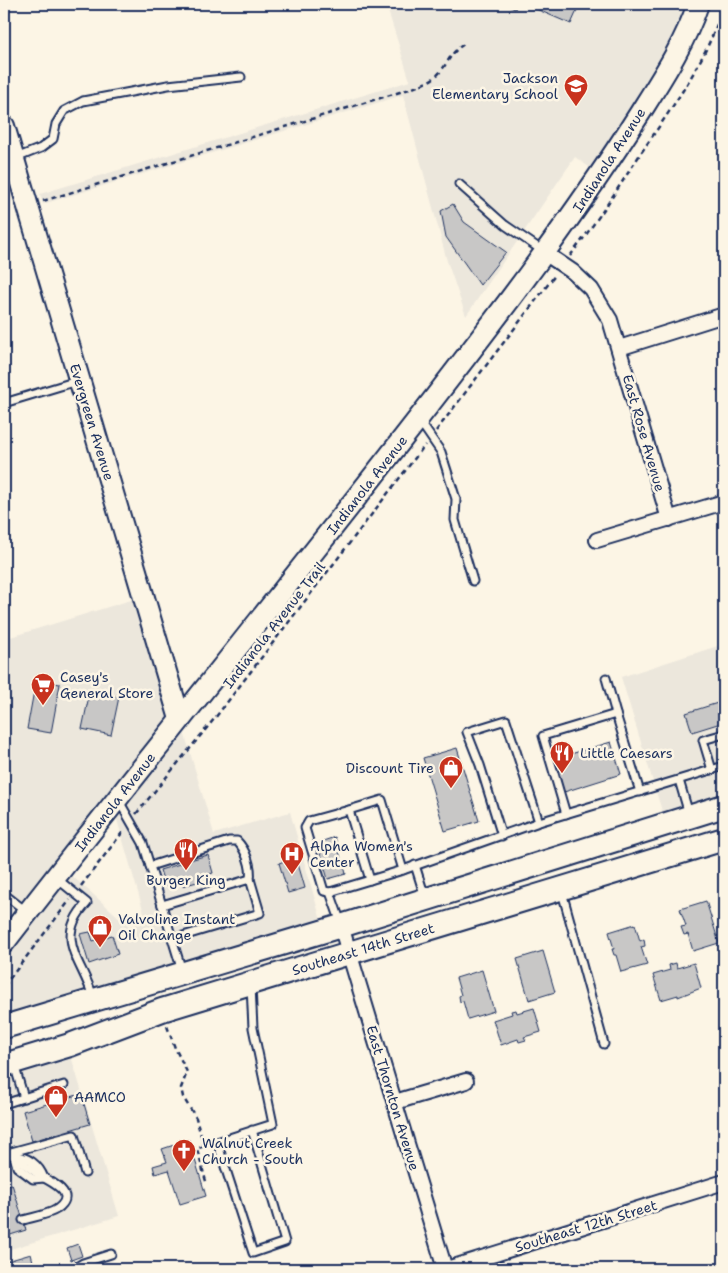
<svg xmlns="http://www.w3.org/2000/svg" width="728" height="1273" font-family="'Shantell Sans',sans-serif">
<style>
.built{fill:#ece7dc;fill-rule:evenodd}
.building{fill:#c8c7c6;stroke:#1b2f5e}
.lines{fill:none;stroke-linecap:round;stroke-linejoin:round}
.lane-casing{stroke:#1b2f5e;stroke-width:11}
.street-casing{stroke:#1b2f5e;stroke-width:18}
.secondary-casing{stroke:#1b2f5e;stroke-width:24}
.primary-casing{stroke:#1b2f5e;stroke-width:26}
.path{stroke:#1b2f5e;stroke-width:2.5;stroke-dasharray:5 4;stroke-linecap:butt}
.lane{stroke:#fcf5e5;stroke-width:7}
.street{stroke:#fcf5e5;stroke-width:14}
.secondary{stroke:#fcf5e5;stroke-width:20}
.primary{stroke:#fcf5e5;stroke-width:22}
.labels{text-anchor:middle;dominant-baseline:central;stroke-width:5;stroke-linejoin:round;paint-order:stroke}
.poi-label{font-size:14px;fill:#1b2f5e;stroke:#fcf5e5;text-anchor:start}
.street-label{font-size:14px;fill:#1b2f5e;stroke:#fcf5e5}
</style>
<rect width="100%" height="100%" fill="#fcf5e5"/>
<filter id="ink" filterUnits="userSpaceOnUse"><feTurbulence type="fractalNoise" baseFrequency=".02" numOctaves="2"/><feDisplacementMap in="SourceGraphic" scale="10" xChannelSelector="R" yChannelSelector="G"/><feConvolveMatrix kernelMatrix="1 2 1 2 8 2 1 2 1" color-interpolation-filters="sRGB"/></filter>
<g filter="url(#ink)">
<g class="built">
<path d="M386,4h312l-98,171 -25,-18 -109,159 -19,-55 -44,-166 -360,109 -3,-10 370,-113z"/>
<path d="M144,596l70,238 76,-22 34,119 -320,97v-389zM113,806l33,114 -17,6 -66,-58z"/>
<path d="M724,644v162l-58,18 -45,-147z"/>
<path d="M71,1056l48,160 -115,35v-175z"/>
</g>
<g class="building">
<path d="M503,4h14l-2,5z"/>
<path d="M530,4h50l-9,20 -42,-18z"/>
<path d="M453,204l11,18 42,30 -26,33 -34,-48 -5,-26z"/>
<path d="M36,680l24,4 -9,49 -24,-4z"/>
<path d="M90,691l29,6 -8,38 -29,-6z"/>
<path d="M724,701v21l-32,10 -6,-19z"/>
<path d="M611,742l10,32 -57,18 -10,-33z"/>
<path d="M457,748l22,73 -34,10 -22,-73z"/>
<path d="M335,837l7,25 5,-2 1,5 -4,1 2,8 -18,5 -11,-36z"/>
<path d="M208,855l5,18 -13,4 1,4 -19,5 -1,-4 -16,4 -5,-16 23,-7v-3l6,-2 1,2z"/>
<path d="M296,857l9,31 -17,5 -9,-30z"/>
<path d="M706,901l13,42 -26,8 -5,-17 -4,1 -3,-8 5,-1 -6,-17z"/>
<path d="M635,924l5,17 4,-2 1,7 -4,1 6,18 -26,7 -5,-17h-2l-2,-6h2l-5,-17z"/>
<path d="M90,932l3,9 19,-6 6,19 -29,10 -9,-30z"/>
<path d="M543,951l12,41 -26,8 -12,-41z"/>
<path d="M676,963l1,5 17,-5 7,25 -23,9v-2l-17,5 -8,-25 17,-5 -1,-5z"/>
<path d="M482,970l12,41 -26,8 -5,-18 -3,1 -1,-6 2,-1 -5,-17z"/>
<path d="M534,1008l7,24 -17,5 2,3 -7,2 -1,-3 -17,6 -8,-25 19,-6 -1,-3 5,-1 1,3z"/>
<path d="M81,1094l9,30 -58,17 -9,-30z"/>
<path d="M189,1140l17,56 -26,8 -11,-34 -14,4 -2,-8 14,-4 -5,-13z"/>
<path d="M12,1184l14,46 -22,7v-51z"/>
<path d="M78,1244l4,12 -11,4 -4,-12z"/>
<path d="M31,1254l4,15h-29l-2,-7z"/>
</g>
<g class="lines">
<defs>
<g id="lane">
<path d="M16,158l25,-10 12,-9 3,-15 8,-13 19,-10 85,-16 73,-8"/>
<path d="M459,184l46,41 38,26"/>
<path d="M4,403l73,-22"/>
<path d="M419,420l22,32 15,47 -1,21 18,61"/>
<path d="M606,678l10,36"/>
<path d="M712,770l-9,-30 21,-6"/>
<path d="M679,780l10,34"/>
<path d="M119,801l24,42 39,128"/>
<path d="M566,814l-23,-78 73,-22 24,78"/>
<path d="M502,836l-22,-71 -13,-33 39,-12 33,102"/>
<path d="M415,865l10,32"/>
<path d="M150,866l79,-25h8c9,9 15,26 13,38"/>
<path d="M56,878l31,25c-34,36 -5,57 6,94"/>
<path d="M370,880l-21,-70 33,-10 21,70"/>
<path d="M330,892l-6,-1 -19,-63 4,-7 40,-11"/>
<path d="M562,892l42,152"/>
<path d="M4,894l23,18"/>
<path d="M162,905l88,-26 10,34 -87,26"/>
<path d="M341,923l-11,-31 73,-22 136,-48 185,-56"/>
<path d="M251,986l2,42 20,96 -56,18 36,111 32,-11 -33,-112"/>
<path d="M14,1064l10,34"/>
<path d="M4,1104l60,-19"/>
<path d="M9,1153c10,8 22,16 32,23 9,6 38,17 16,33 -9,6 -24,8 -34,11"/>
<path d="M4,1154l70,-19 11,38"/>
<path d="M14,1156c14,0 25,9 30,22l-11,1 -16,-12z"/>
<path d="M73,1269l10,-6 28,-9"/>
</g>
<g id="street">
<path d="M545,253l28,19 18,17 19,31 59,199"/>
<path d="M619,348l105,-33"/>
<path d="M597,540l127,-38"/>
<path d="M341,926l104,343"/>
<path d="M395,1102l71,-21"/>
<path d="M447,1269l277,-87"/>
</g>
<g id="secondary">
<path d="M4,126l176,593"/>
<path d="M4,943c162,-209 331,-413 491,-624 51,-67 100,-135 145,-206 22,-35 45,-70 58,-109"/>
</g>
<g id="primary">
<path d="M4,1027l337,-101 383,-120"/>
<path d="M4,1065l66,-20 92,-35 562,-171"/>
</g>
</defs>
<use href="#lane" class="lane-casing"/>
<use href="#street" class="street-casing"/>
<use href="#secondary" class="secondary-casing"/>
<use href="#primary" class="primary-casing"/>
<g class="path">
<path d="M43,201l370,-113c7,-3 16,-6 22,-11 13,-11 13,-23 29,-33"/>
<path d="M570,256c25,-32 47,-66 69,-100 33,-49 68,-95 85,-152"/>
<path d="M436,431l120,-157"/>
<path d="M136,814l79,-96 210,-273"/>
<path d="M81,886l44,-57"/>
<path d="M4,986l66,-86"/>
<path d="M167,1026l8,22 12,24 -6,16 2,9 13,21 8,28"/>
<path d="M204,1146l-7,3 10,36"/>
</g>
<use href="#lane" class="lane"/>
<use href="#street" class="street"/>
<use href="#secondary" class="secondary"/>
<use href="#primary" class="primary"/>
</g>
</g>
<defs>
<symbol id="school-pin" viewBox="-11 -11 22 30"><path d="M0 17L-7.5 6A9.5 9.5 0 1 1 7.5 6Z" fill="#c8321e" stroke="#fcf5e5"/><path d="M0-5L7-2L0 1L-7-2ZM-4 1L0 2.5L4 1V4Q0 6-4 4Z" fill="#fff"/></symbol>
<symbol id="supermarket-pin" viewBox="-11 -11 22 30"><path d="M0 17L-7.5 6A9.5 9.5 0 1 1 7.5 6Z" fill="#c8321e" stroke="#fcf5e5"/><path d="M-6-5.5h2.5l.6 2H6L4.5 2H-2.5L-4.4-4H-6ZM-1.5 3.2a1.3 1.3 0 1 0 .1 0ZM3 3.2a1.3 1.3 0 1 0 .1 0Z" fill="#fff"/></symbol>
<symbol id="restaurant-pin" viewBox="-11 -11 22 30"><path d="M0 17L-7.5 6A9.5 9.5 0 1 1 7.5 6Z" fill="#c8321e" stroke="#fcf5e5"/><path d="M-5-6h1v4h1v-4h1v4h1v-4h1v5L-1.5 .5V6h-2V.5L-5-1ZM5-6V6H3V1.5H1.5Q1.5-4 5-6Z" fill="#fff"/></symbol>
<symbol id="shop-pin" viewBox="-11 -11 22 30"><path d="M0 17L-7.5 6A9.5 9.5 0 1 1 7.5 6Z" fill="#c8321e" stroke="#fcf5e5"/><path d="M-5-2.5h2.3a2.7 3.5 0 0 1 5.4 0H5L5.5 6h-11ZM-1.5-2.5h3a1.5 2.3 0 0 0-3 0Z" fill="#fff"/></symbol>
<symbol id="hospital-pin" viewBox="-11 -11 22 30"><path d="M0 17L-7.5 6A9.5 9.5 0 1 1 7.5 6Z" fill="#c8321e" stroke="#fcf5e5"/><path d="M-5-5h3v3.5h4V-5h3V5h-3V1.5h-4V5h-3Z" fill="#fff"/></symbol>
<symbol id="church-pin" viewBox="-11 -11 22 30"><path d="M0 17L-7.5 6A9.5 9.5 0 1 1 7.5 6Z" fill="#c8321e" stroke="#fcf5e5"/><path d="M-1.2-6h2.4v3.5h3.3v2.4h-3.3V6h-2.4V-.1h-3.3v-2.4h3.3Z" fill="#fff"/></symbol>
</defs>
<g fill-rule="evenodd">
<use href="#school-pin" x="562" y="72" width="28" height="38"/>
<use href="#supermarket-pin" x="29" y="671" width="28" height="38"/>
<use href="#restaurant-pin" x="548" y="739" width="28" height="38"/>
<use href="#shop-pin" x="437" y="754" width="28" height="38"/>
<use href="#restaurant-pin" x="172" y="836" width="28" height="38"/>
<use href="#hospital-pin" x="278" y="840" width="28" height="38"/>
<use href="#shop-pin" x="86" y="913" width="28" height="38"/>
<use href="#shop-pin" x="42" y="1083" width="28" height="38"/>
<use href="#church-pin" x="170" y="1137" width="28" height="38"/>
</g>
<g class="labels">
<g class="poi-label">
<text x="558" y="78" text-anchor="end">Jackson<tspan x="558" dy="16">Elementary School</tspan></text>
<text x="60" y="677">Casey's<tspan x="60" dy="16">General Store</tspan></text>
<text x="580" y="753">Little Caesars</text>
<text x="434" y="768" text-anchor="end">Discount Tire</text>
<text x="310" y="846">Alpha Women's<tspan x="310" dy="16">Center</tspan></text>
<text x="186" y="880" text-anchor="middle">Burger King</text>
<text x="118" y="919">Valvoline Instant<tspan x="118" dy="16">Oil Change</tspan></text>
<text x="74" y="1097">AAMCO</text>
<text x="202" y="1143">Walnut Creek<tspan x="202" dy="16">Church - South</tspan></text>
</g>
<g class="street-label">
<text transform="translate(609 160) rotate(-57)">Indianola Avenue</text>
<text transform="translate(92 422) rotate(73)">Evergreen Avenue</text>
<text transform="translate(644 433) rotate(74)">East Rose Avenue</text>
<text transform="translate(367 485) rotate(-52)">Indianola Avenue</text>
<text transform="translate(274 625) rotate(-52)">Indianola Avenue Trail</text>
<text transform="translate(115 802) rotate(-52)">Indianola Avenue</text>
<text transform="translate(363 949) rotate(-17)">Southeast 14th Street</text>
<text transform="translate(393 1098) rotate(73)">East Thornton Avenue</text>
<text transform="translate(586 1226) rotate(-17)">Southeast 12th Street</text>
</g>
</g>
<rect width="728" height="1273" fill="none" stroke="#fcf5e5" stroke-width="20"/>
<rect x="10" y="10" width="708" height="1253" fill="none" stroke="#1b2f5e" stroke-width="2" filter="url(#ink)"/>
</svg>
